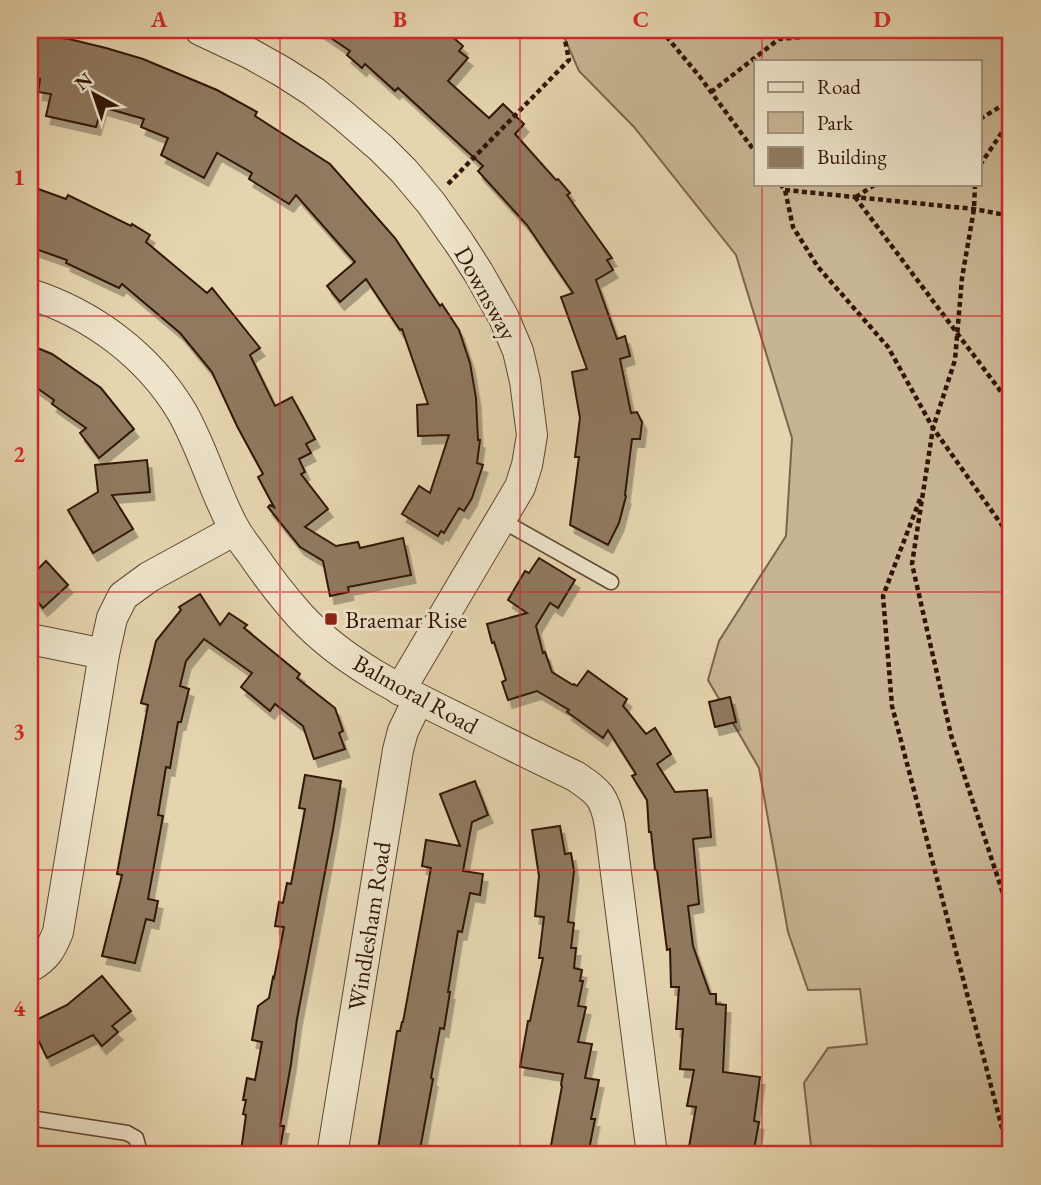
<svg xmlns="http://www.w3.org/2000/svg" width="1041" height="1185" font-family="'EB Garamond',serif">
<style>
.green{fill:#c7b492;stroke:#7c644c;stroke-width:2;fill-rule:evenodd}
.building{fill:#8f795e;stroke:#321507;stroke-width:2;filter:url(#shadow)}
.lines{fill:none;stroke-linecap:round;stroke-linejoin:round}
.service-casing{stroke:#5f4531;stroke-width:17}
.minor-casing{stroke:#5f4531;stroke-width:32}
.path{stroke:#321507;stroke-width:4.5;stroke-dasharray:5 3.5;stroke-linecap:butt}
.service{stroke:#eee4cb;stroke-width:14}
.minor{stroke:#eee4cb;stroke-width:30}
.grid{fill:none;stroke:#d62828;stroke-width:2;stroke-opacity:0.55}
.poi-dot{fill:#8f2418;stroke:#eee4cb;stroke-width:2.5}
.labels{text-anchor:middle;dominant-baseline:central;stroke-width:6;stroke-linejoin:round;paint-order:stroke}
.street-label{font-size:24px;fill:#321507;stroke:#eee4cb}
.poi-label{font-size:24px;fill:#321507;stroke:#eee4cb;text-anchor:start}
.neatline{fill:none;stroke:#d62828;stroke-width:2.5}
.grid-label{font-size:23px;text-anchor:middle;font-weight:bold;fill:#d62828}
</style>
<defs>
<filter id="shadow"><feDropShadow dx="4.5" dy="8" stdDeviation="0" flood-color="#0004"/></filter>
</defs>
<rect width="100%" height="100%" fill="#e5d5af"/>
<filter id="stains"><feTurbulence type="fractalNoise" baseFrequency=".00286" numOctaves="4"/><feColorMatrix values="0 0 0 0 .2 0 0 0 0 .09 0 0 0 0 .02 0 0 0 .5 -.17"/></filter>
<radialGradient id="worn" r=".72"><stop offset=".6" stop-color="#630" stop-opacity="0"/><stop offset="1" stop-color="#630" stop-opacity=".3"/></radialGradient>
<path class="green" d="M561,30h450v1125h-199l-8,-72 24,-35 39,-4 -7,-55 -52,1 -20,-58 -29,-164 -51,-88 11,-39 67,-105 6,-98 -56,-183 -102,-128 -55,-56zM756,61h224v123h-224z"/>
<g class="building">
<path d="M319,30h71l11,8 6,-8h38l18,16 -4,5 9,7 -20,23 41,37 14,-14 21,20 -9,10 41,46 2,-1 12,14 -3,2 45,63 -5,2 6,10 -17,10 21,59 8,-3 5,20 -10,3 11,54 6,-1 5,10 -2,17h-8l-7,56 1,1 -7,27 -11,22 -38,-20 9,-68h-4l5,-39 -8,-46 15,-3 -26,-72 12,-4 -46,-68 -49,-54 5,-5 -85,-78 -3,3 -30,-27 -3,4 -15,-13 3,-4z"/>
<path d="M31,34l38,5 37,9 37,11 74,31 40,22 -2,4 75,48 65,74 45,68 2,-2 17,26 11,33 6,35 2,42h2l-3,23 6,2 -11,33 -8,13 -5,-3 -15,25 -3,-2 -3,5 -36,-22 17,-28 11,7 19,-58 -31,1 -1,-31 11,-1 -26,-75 -2,1 -34,-51 -26,23 -13,-16 28,-24 -59,-67 -7,9 -40,-25 3,-6 -35,-20 -13,25 -43,-23 7,-17 -27,-11 3,-8 -42,-12 -6,20 -50,-11 5,-22 -13,-2 2,-13 -10,-1z"/>
<path d="M30,186l36,13 2,-4 63,31 1,-2 18,11 -4,7 61,51 5,-5 48,60 -10,7 25,51 17,-9 23,42 -9,5 5,9 -12,6 6,13 -4,2 27,35 -23,18 31,19 22,-4 2,6 43,-10 8,37 -63,12 1,5 -19,4 -7,-35 -23,-14 -32,-40 2,-2 4,2 -16,-30 5,-3 -26,-48 -25,-54 -32,-39 -58,-49 -3,4 -53,-25 1,-3 -37,-13z"/>
<path d="M30,345l22,9 49,34 33,41 -35,29 -19,-25 6,-5 -34,-24 2,-4 -24,-17z"/>
<path d="M147,460l3,32 -38,3 21,34 -40,24 -25,-43 30,-18 -3,-27z"/>
<path d="M539,558l36,22 -17,28 -8,-5 -14,23 7,27 2,-1 7,20 21,13 1,-1 3,2 11,-15 39,28 -4,7 23,28 9,-6 16,26 -14,10 18,28 32,-2 4,47 -18,2 6,65 -11,2 5,40 17,48h6v10l10,1 -3,67 37,5 -6,44 5,1 -6,33h-50l1,-6 -15,-2 7,-40 -9,-1 7,-36 -14,-1 3,-40h-7l3,-42h-8l-1,-38 -3,1 -10,-80h-2l-4,-38h-2l-2,-32 -15,-24 4,-2 -28,-44 -5,8 -36,-26 2,-2 -32,-19 -29,9 -6,-18 4,-2 -12,-38 -2,1 -5,-19 40,-11 -19,-13 17,-29 4,2z"/>
<path d="M46,561l22,24 -25,23 -13,-15v-16z"/>
<path d="M200,594l20,31 9,-12 18,12 -3,3 56,46 -3,4 38,30 8,23 -4,2 6,16 -31,10 -11,-33 -28,-22 -5,7 -29,-24 11,-14 -48,-34 -18,22 -6,25 9,3 -8,33h-3l-8,46 -4,-1 -8,48 5,1 -15,83 10,2 -4,20 -8,-2 -11,44 -33,-7 20,-81 -5,-1 31,-169 -7,-2 15,-62 25,-31 -2,-3z"/>
<path d="M730,697l6,25 -21,5 -6,-25z"/>
<path d="M305,775l36,6 -8,49 -36,189 -6,45 -11,62h4l-5,29h-7l-31,-4 5,-36 -3,-1 3,-14h-3l4,-22 8,2 7,-38 -10,-2 6,-34 11,-8 4,-21 1,1 10,-51 -9,-1 4,-24 4,1 4,-20 4,1 14,-75 -6,-1z"/>
<path d="M475,781l13,34 -16,7 -9,49 20,3 -3,21 -10,-2 -8,39 -4,-1 -10,61h2l-6,37 -4,-1 -9,50 2,1 -14,76h-42l20,-124h3l2,-9h1l28,-154 -9,-2 4,-26 34,6 -20,-52z"/>
<path d="M560,826l5,28 6,-1 3,18 -6,51 6,1 -3,25h5l-2,20 8,2 -2,11h3l-5,25 8,1 -8,35 14,2 -7,34 14,2 -8,39h4l-7,36h-19l-19,-4 12,-65 -1,-1 2,-11 -43,-7 8,-46h2l13,-63h-4l5,-41 -9,-1 4,-40 -7,-46z"/>
<path d="M102,976l29,35 -19,15 6,6 -16,14 -9,-11 -46,23 -17,-35 37,-18z"/>
</g>
<g class="lines">
<defs>
<g id="service">
<path d="M501,520l110,62"/>
<path d="M30,1118l97,15 9,5 3,11 -1,6"/>
</g>
<g id="minor">
<path d="M200,30l51,24 32,18 31,20 30,24 37,32 23,23 27,32 29,41 18,28 26,46 14,33 7,30 7,54 -5,30 -7,22 -120,203"/>
<path d="M30,294c62,20 118,61 152,118 21,37 32,79 52,116 5,9 12,18 18,26 15,22 31,43 49,63 44,47 103,75 160,103 38,19 76,38 114,56 24,16 30,21 35,50l42,329"/>
<path d="M30,639l74,15"/>
<path d="M30,967c17,-10 21,-18 28,-35l46,-278 8,-36 11,-22 26,-19 86,-47"/>
<path d="M332,1155l66,-405 5,-19 15,-31"/>
</g>
</defs>
<use href="#service" class="service-casing"/>
<use href="#minor" class="minor-casing"/>
<g class="path">
<path d="M661,30l39,47 56,76"/>
<path d="M779,39l7,-9"/>
<path d="M711,92l68,-53 68,-6 14,-3"/>
<path d="M980,119l31,-19"/>
<path d="M980,165l31,-46"/>
<path d="M448,184l121,-124 -6,-30"/>
<path d="M780,184l5,6 8,37 25,40 70,80 45,81 78,110"/>
<path d="M975,184l-1,25 -12,69 -7,82 -22,68 -21,136 39,171 60,183"/>
<path d="M785,190l189,19 37,7"/>
<path d="M855,197l156,208"/>
<path d="M856,197l20,-13"/>
<path d="M920,499l-37,97 9,110 117,449"/>
<path d="M1010,1154l1,-20"/>
</g>
<use href="#service" class="service"/>
<use href="#minor" class="minor"/>
</g>
<path class="grid" d="M280,30v1125M520,30v1125M762,30v31M762,184v971M30,316h981M30,592h981M30,870h981"/>
<rect class="poi-dot" x="324" y="612" width="14" height="14" rx="3.5"/>
<g class="labels">
<g class="street-label">
<text transform="translate(486 293) rotate(61)">Downsway</text>
<text transform="translate(416 694) rotate(29)">Balmoral Road</text>
<text transform="translate(369 926) rotate(-81)">Windlesham Road</text>
</g>
<g class="poi-label">
<text x="345" y="619">Braemar Rise</text>
</g>
</g>
<rect width="1041" height="1185" fill="none" stroke="#e5d5af" stroke-width="77"/>
<rect x="754" y="60" width="228" height="126" fill="#eee4cb" stroke="#a3917d" stroke-width="2"/>
<rect x="768" y="82" width="35" height="10" fill="#eee4cb" stroke="#a3917d" stroke-width="2"/>
<text x="817" y="94" font-size="21" fill="#321507">Road</text>
<rect x="768" y="112" width="35" height="21" fill="#c7b492" stroke="#a3917d" stroke-width="2"/>
<text x="817" y="130" font-size="21" fill="#321507">Park</text>
<rect x="768" y="147" width="35" height="21" fill="#8f795e" stroke="#a3917d" stroke-width="2"/>
<text x="817" y="164" font-size="21" fill="#321507">Building</text>
<g transform="translate(94 94) rotate(320)" stroke="#eee4cb" stroke-width="5" paint-order="stroke">
<path d="M0-5L12 26L0 18L-12 26Z" fill="#321507"/>
<text y="-10" font-size="19" font-weight="bold" text-anchor="middle" fill="#321507">N</text>
</g>
<rect x="38" y="38" width="964" height="1108" class="neatline"/>
<g class="grid-label">
<text x="159" y="27">A</text>
<text x="400" y="27">B</text>
<text x="641" y="27">C</text>
<text x="882" y="27">D</text>
<text x="19" y="185">1</text>
<text x="19" y="462">2</text>
<text x="19" y="739">3</text>
<text x="19" y="1016">4</text>
</g>
<rect width="100%" height="100%" filter="url(#stains)"/>
<rect width="100%" height="100%" fill="url(#worn)"/>
</svg>
